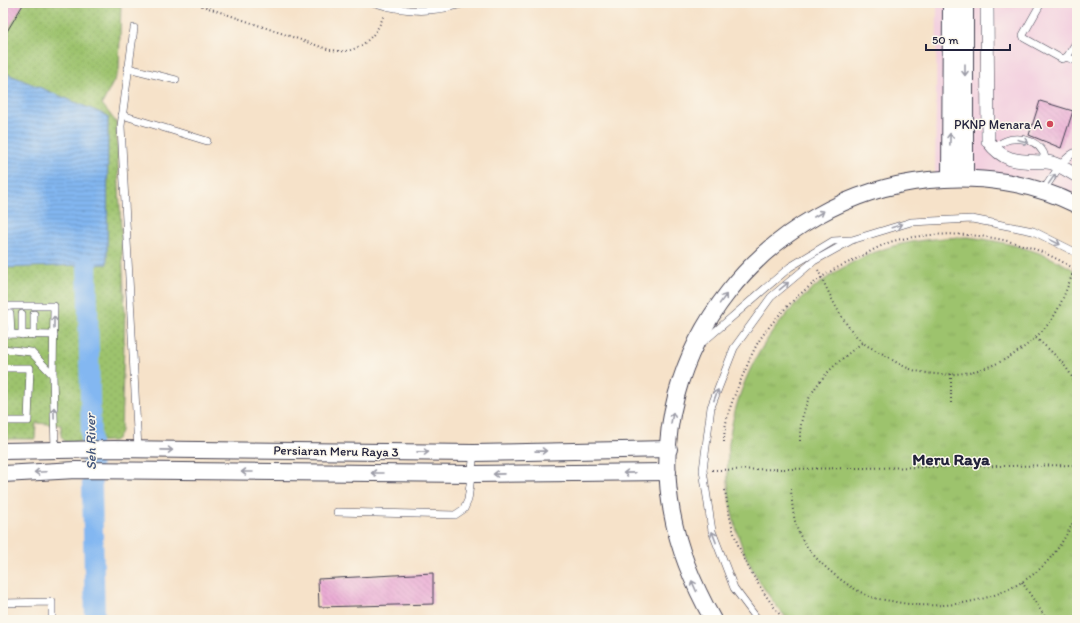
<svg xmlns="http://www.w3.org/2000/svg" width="1080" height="623" font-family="Itim,sans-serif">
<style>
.built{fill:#f3cfdf}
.grass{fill:url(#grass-dots);stroke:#607254}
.park{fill:url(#park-tufts);stroke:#607254}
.water{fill:url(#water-rules);stroke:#526c96}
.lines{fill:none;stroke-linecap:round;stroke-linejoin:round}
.river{stroke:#83b7f1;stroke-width:20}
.building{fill:url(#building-back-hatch)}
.service-casing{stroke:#423f50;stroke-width:8}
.minor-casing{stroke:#423f50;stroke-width:14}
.tertiary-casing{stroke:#423f50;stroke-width:18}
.path{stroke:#423f50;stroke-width:2;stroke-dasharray:1 3;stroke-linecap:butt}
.service{stroke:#fff;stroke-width:7}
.minor{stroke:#fff;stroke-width:13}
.tertiary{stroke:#fff;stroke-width:16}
.oneway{stroke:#9c9ca7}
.poi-dot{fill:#d1495b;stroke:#fbf7ec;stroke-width:1.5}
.labels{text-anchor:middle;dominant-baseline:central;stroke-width:3;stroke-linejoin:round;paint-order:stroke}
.poi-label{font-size:13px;fill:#22223b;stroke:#fbf7ec;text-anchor:end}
.street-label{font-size:13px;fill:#22223b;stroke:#fbf7ec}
.water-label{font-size:14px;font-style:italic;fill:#44567b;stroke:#fbf7ec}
.district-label{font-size:17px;font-weight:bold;fill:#22223b;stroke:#fbf7ec}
</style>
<defs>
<pattern id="grass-dots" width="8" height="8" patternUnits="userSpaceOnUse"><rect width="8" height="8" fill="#9dc36d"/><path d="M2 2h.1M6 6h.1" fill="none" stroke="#87a75f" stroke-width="1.8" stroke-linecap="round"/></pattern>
<pattern id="park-tufts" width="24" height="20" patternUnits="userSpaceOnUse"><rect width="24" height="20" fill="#9dc36d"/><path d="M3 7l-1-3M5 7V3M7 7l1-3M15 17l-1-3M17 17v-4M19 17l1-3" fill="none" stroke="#87a75f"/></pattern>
<pattern id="water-rules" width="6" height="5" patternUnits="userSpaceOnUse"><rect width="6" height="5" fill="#83b7f1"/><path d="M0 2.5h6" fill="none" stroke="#6b94c4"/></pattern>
<pattern id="building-back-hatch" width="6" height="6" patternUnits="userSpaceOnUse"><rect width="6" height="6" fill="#eaacd4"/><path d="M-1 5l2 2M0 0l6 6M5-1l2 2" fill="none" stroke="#c894b7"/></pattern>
</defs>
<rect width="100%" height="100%" fill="#fbf7ec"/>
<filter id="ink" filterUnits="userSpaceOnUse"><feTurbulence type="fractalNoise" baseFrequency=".025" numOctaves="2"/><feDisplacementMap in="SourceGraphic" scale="8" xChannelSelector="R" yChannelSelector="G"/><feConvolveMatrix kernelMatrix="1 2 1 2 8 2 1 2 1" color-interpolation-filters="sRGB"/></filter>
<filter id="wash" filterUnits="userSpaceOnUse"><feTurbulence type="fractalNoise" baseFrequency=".012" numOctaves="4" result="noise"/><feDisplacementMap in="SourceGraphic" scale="16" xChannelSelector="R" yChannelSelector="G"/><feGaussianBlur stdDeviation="0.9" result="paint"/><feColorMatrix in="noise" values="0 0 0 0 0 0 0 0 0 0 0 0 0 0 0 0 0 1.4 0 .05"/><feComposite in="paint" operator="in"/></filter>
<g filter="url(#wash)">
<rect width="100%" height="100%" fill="#f6e2c9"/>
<path class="built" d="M937,3h140v203l-80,-26 -62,-2z"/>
<path class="grass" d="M3,3h118l-2,68 -17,33 14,18 9,192 -4,117 -3,7 -4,3 -49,1 -4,-6v-11l-25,-2 -1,16h-32z"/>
<path class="park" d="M968,237c39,5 75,13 109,35v348h-289c-21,-25 -39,-51 -49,-82 -38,-112 22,-237 129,-283 32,-14 65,-17 100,-18z"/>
<path class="water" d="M3,72l105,44 -1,148 -104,4z"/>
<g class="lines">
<path class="river" d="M87,265l8,355"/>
</g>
<g id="blocks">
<g class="building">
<path d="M3,3h21l-21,35z"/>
<path d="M1040,101l33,10 -12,37 -32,-13z"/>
<path d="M433,573v31l-114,3 -1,-28z"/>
</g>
</g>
</g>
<g filter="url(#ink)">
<use href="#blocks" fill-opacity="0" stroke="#423f50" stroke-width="1"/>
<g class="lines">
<defs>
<g id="service">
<path d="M375,3c31,10 60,10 90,0"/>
<path d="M1041,3l-18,32 1,3 38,21 5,-2 6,3 4,-3"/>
<path d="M134,28l-13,98 17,323"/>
<path d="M1067,57l10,-16"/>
<path d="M128,68l48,12"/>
<path d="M122,115l85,26"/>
<path d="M995,149c10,-15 39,-13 48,3 2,3 2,7 2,10"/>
<path d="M1043,191c7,-10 22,-37 34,-39"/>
<path d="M3,306h51l-1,69 2,75"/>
<path d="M10,313l1,21"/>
<path d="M22,314v21"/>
<path d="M3,334l51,1"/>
<path d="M34,335v-21"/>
<path d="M703,342l87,-75 43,-26 17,-1"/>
<path d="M3,349l28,3 22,23"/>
<path d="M3,368h27l-2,53h-25"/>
<path d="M337,512l118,3 9,-6 4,-9 6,-47"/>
<path d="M3,603l49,-1v18"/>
<path d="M758,620l-24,-32 -22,-57 -9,-61 8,-63 23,-59 37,-51 43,-36 38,-21 59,-18 61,-3 61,12 44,22"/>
</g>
<path id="minor" d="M987,3l1,138c17,23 32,20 58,21 10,0 22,9 31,14"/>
<g id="tertiary">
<path d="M965,3v175"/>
<path d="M950,178l1,-175"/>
<path d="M3,451l111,-2 360,4 195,-4"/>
<path d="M3,474l73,-4 396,4 196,-2"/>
<path d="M713,620c-19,-34 -34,-68 -41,-107 -31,-162 96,-317 257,-333 50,-5 103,2 148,25"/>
</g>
</defs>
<use href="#service" class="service-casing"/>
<use href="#minor" class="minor-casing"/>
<use href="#tertiary" class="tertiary-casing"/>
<g class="path">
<path d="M194,3l136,47c5,0 11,2 16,1 19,-3 33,-20 38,-37"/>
<path d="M818,270c12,25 23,52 44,72 6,5 14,8 21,12 11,7 25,16 38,18 51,10 98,-12 129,-50 12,-16 18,-39 27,-58"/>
<path d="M1072,274l5,4"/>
<path d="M1036,338c16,14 37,31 41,53"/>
<path d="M951,374v31"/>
<path d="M800,441c-1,-47 28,-72 63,-99"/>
<path d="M724,442c0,-23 10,-46 19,-67 6,-13 11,-28 20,-40 16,-22 36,-42 58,-57 11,-9 25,-14 37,-20 12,-6 26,-15 39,-18 59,-13 129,-4 180,31"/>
<path d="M712,470l365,-5"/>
<path d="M791,489c1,14 2,29 7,42 5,12 14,23 23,32 15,14 31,26 50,34 6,2 14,3 20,4 46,10 99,3 137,-23 23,-15 38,-40 49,-64"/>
<path d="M725,490c2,12 4,24 7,36 9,35 30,66 52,94"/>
<path d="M1022,582l25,38"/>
</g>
<use href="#service" class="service"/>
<use href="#minor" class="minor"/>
<use href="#tertiary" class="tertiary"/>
</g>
<defs><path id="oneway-shaft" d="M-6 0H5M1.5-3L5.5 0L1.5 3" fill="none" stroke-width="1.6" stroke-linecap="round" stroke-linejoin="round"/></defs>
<g class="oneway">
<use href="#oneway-shaft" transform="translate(965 70) rotate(90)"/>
<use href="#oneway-shaft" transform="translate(950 139) rotate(-89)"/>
<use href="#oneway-shaft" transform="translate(1023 141) rotate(15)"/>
<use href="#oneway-shaft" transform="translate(1052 179) rotate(-55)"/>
<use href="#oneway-shaft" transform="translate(819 214) rotate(-30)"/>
<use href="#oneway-shaft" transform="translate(897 226) rotate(-17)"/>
<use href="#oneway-shaft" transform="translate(1055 242) rotate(26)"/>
<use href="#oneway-shaft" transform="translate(784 286) rotate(-40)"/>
<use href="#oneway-shaft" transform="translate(723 299) rotate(-54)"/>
<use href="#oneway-shaft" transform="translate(54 322) rotate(-90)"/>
<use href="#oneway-shaft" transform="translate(716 395) rotate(-69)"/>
<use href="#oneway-shaft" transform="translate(54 413) rotate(-91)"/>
<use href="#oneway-shaft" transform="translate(672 418) rotate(-79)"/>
<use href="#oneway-shaft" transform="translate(167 450) rotate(1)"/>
<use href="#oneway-shaft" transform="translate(541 451) rotate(-1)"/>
<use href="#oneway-shaft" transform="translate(423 452) rotate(1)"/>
<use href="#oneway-shaft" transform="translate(40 472) rotate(177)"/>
<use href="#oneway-shaft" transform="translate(247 472) rotate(-180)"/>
<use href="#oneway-shaft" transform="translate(377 473) rotate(-180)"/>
<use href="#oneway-shaft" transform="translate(629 473) rotate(179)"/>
<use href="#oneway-shaft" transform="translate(499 474) rotate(179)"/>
<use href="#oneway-shaft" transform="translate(714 537) rotate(-111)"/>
<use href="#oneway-shaft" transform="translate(694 586) rotate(-114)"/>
</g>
</g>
<circle class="poi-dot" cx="1050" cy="124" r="4"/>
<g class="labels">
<g class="poi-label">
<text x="1042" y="124">PKNP Menara A</text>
</g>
<g class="street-label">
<text transform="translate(336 451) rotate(1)">Persiaran Meru Raya 3</text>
</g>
<g class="water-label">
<text transform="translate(91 442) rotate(-91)">Seh River</text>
</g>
<g class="district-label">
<text x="951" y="459">Meru Raya</text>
</g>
</g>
<rect width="1080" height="623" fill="none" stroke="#fbf7ec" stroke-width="16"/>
<path d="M926 44v6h84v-6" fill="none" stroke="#22223b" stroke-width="2"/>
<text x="932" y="44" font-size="12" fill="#22223b" stroke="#fbf7ec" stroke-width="3" paint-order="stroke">50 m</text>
</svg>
